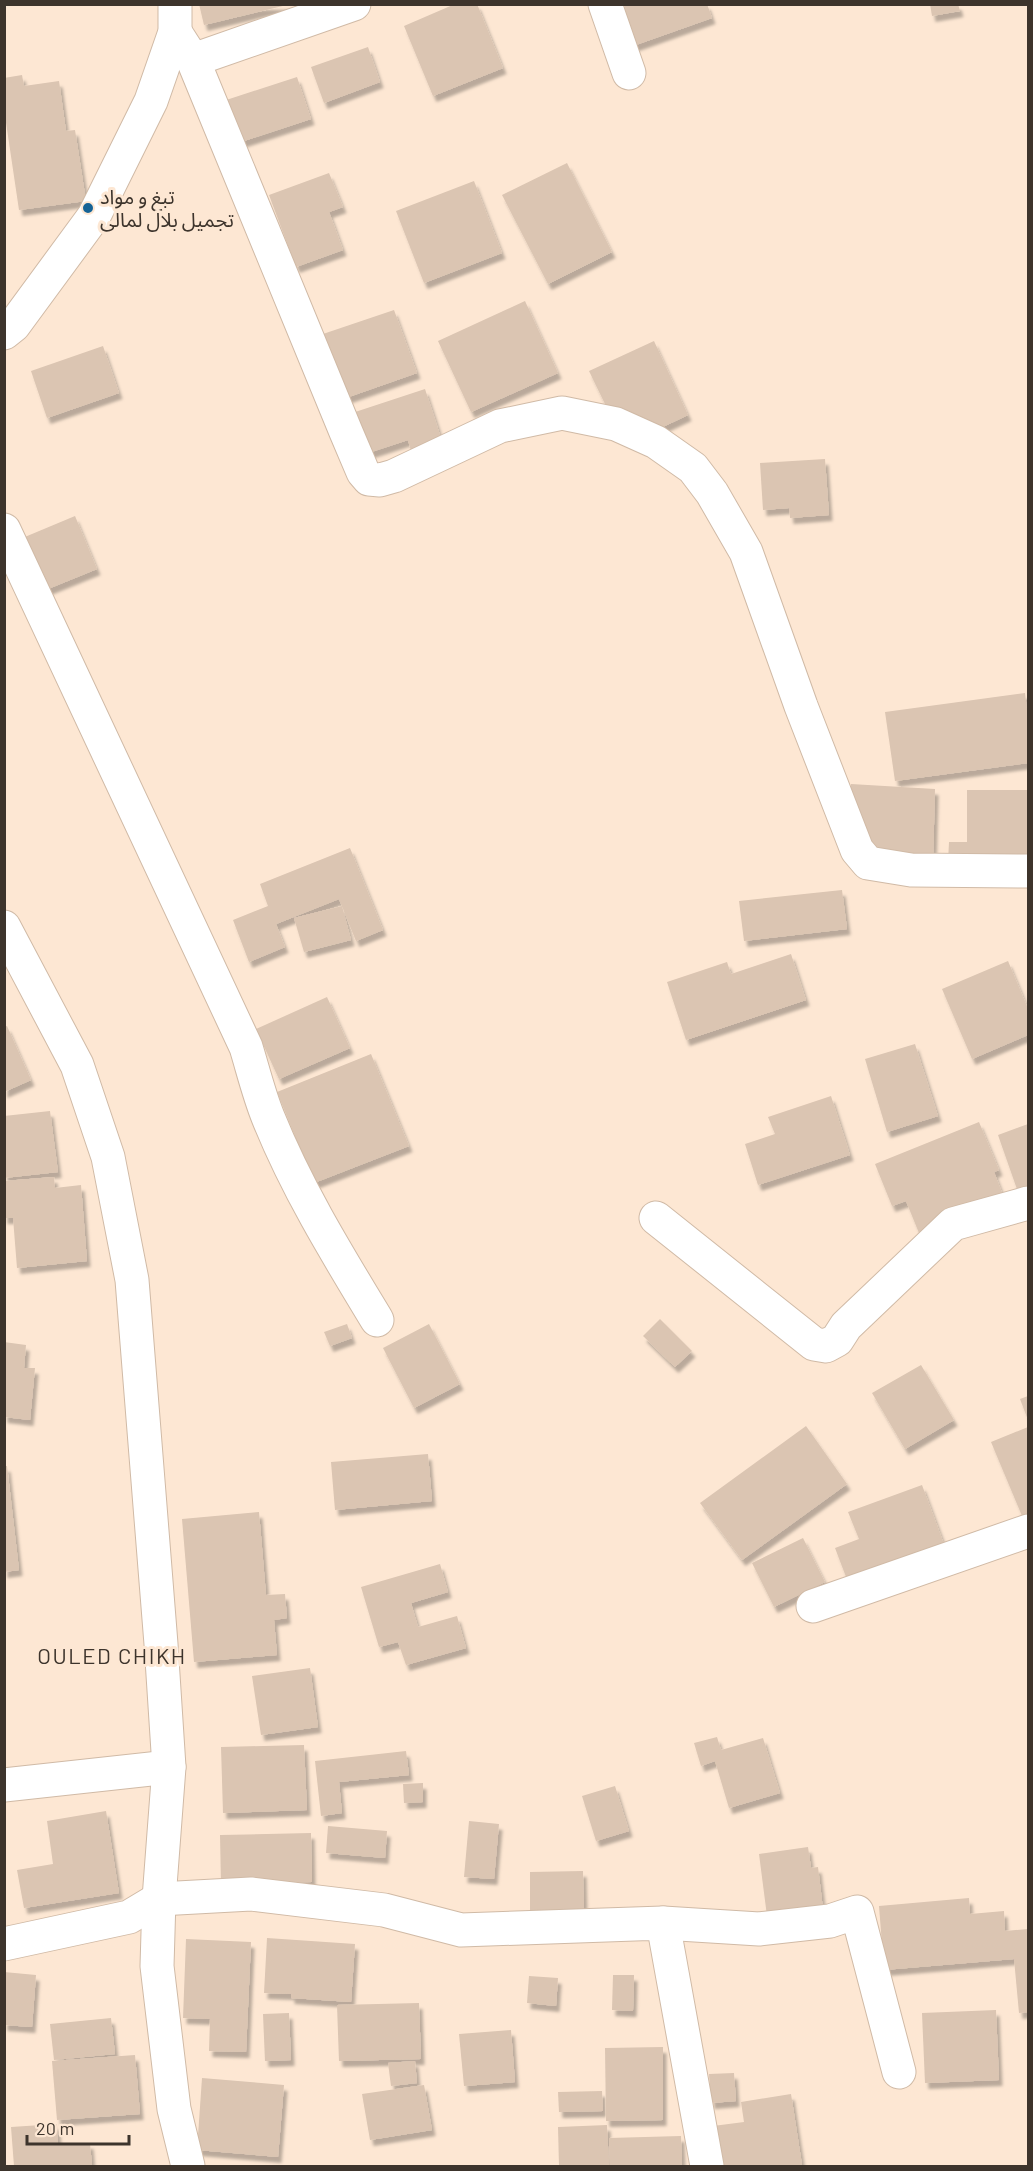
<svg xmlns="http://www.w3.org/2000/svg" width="1033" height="2171" font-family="Barlow,'Noto Sans Arabic',sans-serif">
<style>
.building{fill:#dbc5b2;filter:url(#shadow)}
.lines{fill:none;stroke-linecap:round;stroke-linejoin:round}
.street-casing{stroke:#d0baa6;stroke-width:35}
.street{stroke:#fff;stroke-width:33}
.poi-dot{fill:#156396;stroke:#fde7d3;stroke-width:2}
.labels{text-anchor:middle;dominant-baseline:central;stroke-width:6;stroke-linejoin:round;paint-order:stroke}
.poi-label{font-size:20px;fill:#3d342c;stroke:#fde7d3;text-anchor:start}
.quarter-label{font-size:22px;letter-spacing:1.5px;fill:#3d342c;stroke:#fde7d3}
</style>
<defs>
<filter id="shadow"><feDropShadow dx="3.5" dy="6" stdDeviation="1.5" flood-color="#0004"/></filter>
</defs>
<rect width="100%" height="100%" fill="#fde7d3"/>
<g class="building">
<path d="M199,4h88v1l-83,20z"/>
<path d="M455,4h22l26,64 -70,28 -29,-70z"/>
<path d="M631,4h76l5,14 -79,28 -13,-38z"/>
<path d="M930,4h28l2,7 -28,5z"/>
<path d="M368,47l12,35 -56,21 -13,-36z"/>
<path d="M22,75l2,11 35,-5 7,50 9,-1 11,71 -67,9 -15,-101v-31z"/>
<path d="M297,77l14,42 -82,27 -15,-42z"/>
<path d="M567,163l45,89 -64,32 -46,-89z"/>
<path d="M329,173l14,34 -14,5 14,38 -47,17 -27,-72z"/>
<path d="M474,181l28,72 -78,30 -28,-72z"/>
<path d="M525,301l33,72 -87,39 -33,-71z"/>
<path d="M394,310l23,63 -74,26 -23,-64z"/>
<path d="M654,341l34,74 -38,18 -37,-28 -6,3 -18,-37z"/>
<path d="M103,346l16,47 -72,25 -16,-47z"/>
<path d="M425,389l17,52 -31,10 -3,-11 -49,16 -13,-41z"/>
<path d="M825,459l4,56 -39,3 -1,-10 -26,2 -3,-47z"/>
<path d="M75,516l22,53 -54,22 -23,-52z"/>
<path d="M1025,693l3,26v44l-133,18 -10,-69z"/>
<path d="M851,784l84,5 -2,73 -52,-2 -31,-45z"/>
<path d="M967,790h61v72h-80l1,-20h18z"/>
<path d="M350,848l33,82 -27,11 -17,-42 -63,25 9,23 -36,15 -16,-42 35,-14 -8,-22z"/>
<path d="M842,890l5,39 -103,12 -5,-40z"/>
<path d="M342,906l9,34 -47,12 -10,-34z"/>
<path d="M791,954l15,46 -120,40 -19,-58 60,-20 4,12z"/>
<path d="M1008,961l20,48v26l-56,24 -30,-70z"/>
<path d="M327,997l23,51 -71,31 -23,-50z"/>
<path d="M7,1026l24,54 -27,12v-65z"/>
<path d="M915,1044l23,72 -51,16 -22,-73z"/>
<path d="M371,1054l38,92 -95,37 -37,-91z"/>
<path d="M831,1096l19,59 -92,30 -13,-41 30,-10 -7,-17z"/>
<path d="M50,1111l8,61 -54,6v-62z"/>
<path d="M979,1122l20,48 -5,2 10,26 -85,35 -13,-32 -14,5 -17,-42z"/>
<path d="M1028,1124v64l-10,4 -20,-57z"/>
<path d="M54,1177l1,11 26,-3 6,76 -70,7 -4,-50h-9v-37z"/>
<path d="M660,1319l32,32 -17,16 -32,-31z"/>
<path d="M347,1324l5,14 -22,8 -6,-14z"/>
<path d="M429,1324l31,60 -46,24 -31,-60z"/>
<path d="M4,1342l22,3 -2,23h11l-5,52 -26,-3z"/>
<path d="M921,1365l33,55 -49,29 -33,-56z"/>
<path d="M1028,1396v24l-8,-21z"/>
<path d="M806,1426l41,58 -105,76 -42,-57z"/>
<path d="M1028,1427v94l-3,2 -34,-81z"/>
<path d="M428,1454l4,47 -97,9 -4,-48z"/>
<path d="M4,1466h3l12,104 -15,2z"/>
<path d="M922,1485l23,62 -97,35 -13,-34 24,-9 -11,-27z"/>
<path d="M259,1512l7,83 19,-1 2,24 -13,2 3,35 -83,7 -12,-143z"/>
<path d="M803,1538l22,44 -51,25 -22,-44z"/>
<path d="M440,1564l8,28 -37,11 7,24 39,-11 9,32 -60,17 -8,-23 -19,5 -18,-60z"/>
<path d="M310,1668l8,59 -57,8 -9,-59z"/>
<path d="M717,1737l4,13 42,-12 17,55 -51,15 -14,-47 -14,5 -7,-23z"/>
<path d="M304,1745l3,65 -84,3 -2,-66z"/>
<path d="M406,1751l3,24 -70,7 3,31 -21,3 -6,-55z"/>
<path d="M423,1783v19l-19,1 -1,-19z"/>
<path d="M615,1786l14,45 -33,10 -14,-45z"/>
<path d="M106,1811l13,82 -95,15 -7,-38 36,-6 -6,-43z"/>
<path d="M469,1821l30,3 -5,55 -30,-2z"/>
<path d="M328,1826l59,5 -2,27 -59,-5z"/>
<path d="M311,1833l1,49 -91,2 -1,-49z"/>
<path d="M808,1847l3,21 7,-1 5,42 -56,7 -8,-62z"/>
<path d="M583,1871l1,43 -54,1v-43z"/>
<path d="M969,1898l1,16 34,-3 1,20 23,-2v83l-9,1 -5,-54 -130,11 -5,-64z"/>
<path d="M267,1938l88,6 -4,58 -60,-4v-4l-27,-1z"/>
<path d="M186,1939l65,3 -5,110 -37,-1 1,-32 -27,-1z"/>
<path d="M4,1972l32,3 -4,52 -28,-2z"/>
<path d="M613,1975h21l-1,36 -21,-1z"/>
<path d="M529,1976l29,2 -2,28 -29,-3z"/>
<path d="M419,2003l2,56 -82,2 -2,-56z"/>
<path d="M996,2010l3,70 -74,3 -3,-70z"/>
<path d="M289,2013l2,47 -26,1 -2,-47z"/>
<path d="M111,2018l4,36 -61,6 -4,-36z"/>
<path d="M511,2030l4,52 -51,4 -5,-52z"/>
<path d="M663,2047v73l-57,1 -1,-73z"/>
<path d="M135,2055l5,59 -83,6 -5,-59z"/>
<path d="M415,2061l2,22 -26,3 -3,-23z"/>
<path d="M734,2073l2,28 -25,2 -2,-29z"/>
<path d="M202,2078l82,7 -6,72 -81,-7z"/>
<path d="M424,2085l8,45 -62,10 -8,-46z"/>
<path d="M602,2091l1,20 -44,1 -1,-20z"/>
<path d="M791,2094l11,71 -83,1 -6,-40 31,-4 -3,-20z"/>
<path d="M57,2124l1,21 32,-2 2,23h-78l-3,-39z"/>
<path d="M607,2125l2,41h-50l-1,-39z"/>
<path d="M681,2136l1,30h-72l-1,-28z"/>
</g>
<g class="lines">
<defs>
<g id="street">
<path d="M605,4l24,69"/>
<path d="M175,32l18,28 153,372 17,40 6,7 11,1 14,-4 106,-50 62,-13 54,11 40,18 37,26 19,25 34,59 55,154 56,144 11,13 43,7 117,1"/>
<path d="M193,60l161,-56"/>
<path d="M4,333l10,-8 80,-109 57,-115 24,-69v-28"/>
<path d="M4,530l242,517c7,23 13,48 22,70 29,72 69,137 109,203"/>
<path d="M4,927l73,138 31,92 24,123 29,364 8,123 -10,132 -2,67 17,143 14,57"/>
<path d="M656,1218l158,126 12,2 11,-6 9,-14 107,-102 75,-21"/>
<path d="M813,1606l215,-75"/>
<path d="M4,1785l165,-18"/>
<path d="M663,1923l96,6 71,-8 27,-9 42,160"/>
<path d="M4,1944l125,-27 30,-18 92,-5 133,16 77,20 202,-7 44,243"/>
</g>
</defs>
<use href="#street" class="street-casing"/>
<use href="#street" class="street"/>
</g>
<circle class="poi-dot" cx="88" cy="208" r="6"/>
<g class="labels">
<g class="poi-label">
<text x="100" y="196">تبغ و مواد<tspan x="100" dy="23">تجميل بلال لمالى</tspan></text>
</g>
<g class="quarter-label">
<text x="112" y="1655">OULED CHIKH</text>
</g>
</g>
<rect width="1033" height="2171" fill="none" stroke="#3d342c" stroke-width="12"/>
<path d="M27 2135v9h102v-9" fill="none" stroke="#3d342c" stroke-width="3"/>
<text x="36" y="2135" font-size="18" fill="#3d342c" stroke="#fde7d3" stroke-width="4.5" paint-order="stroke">20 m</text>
</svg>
